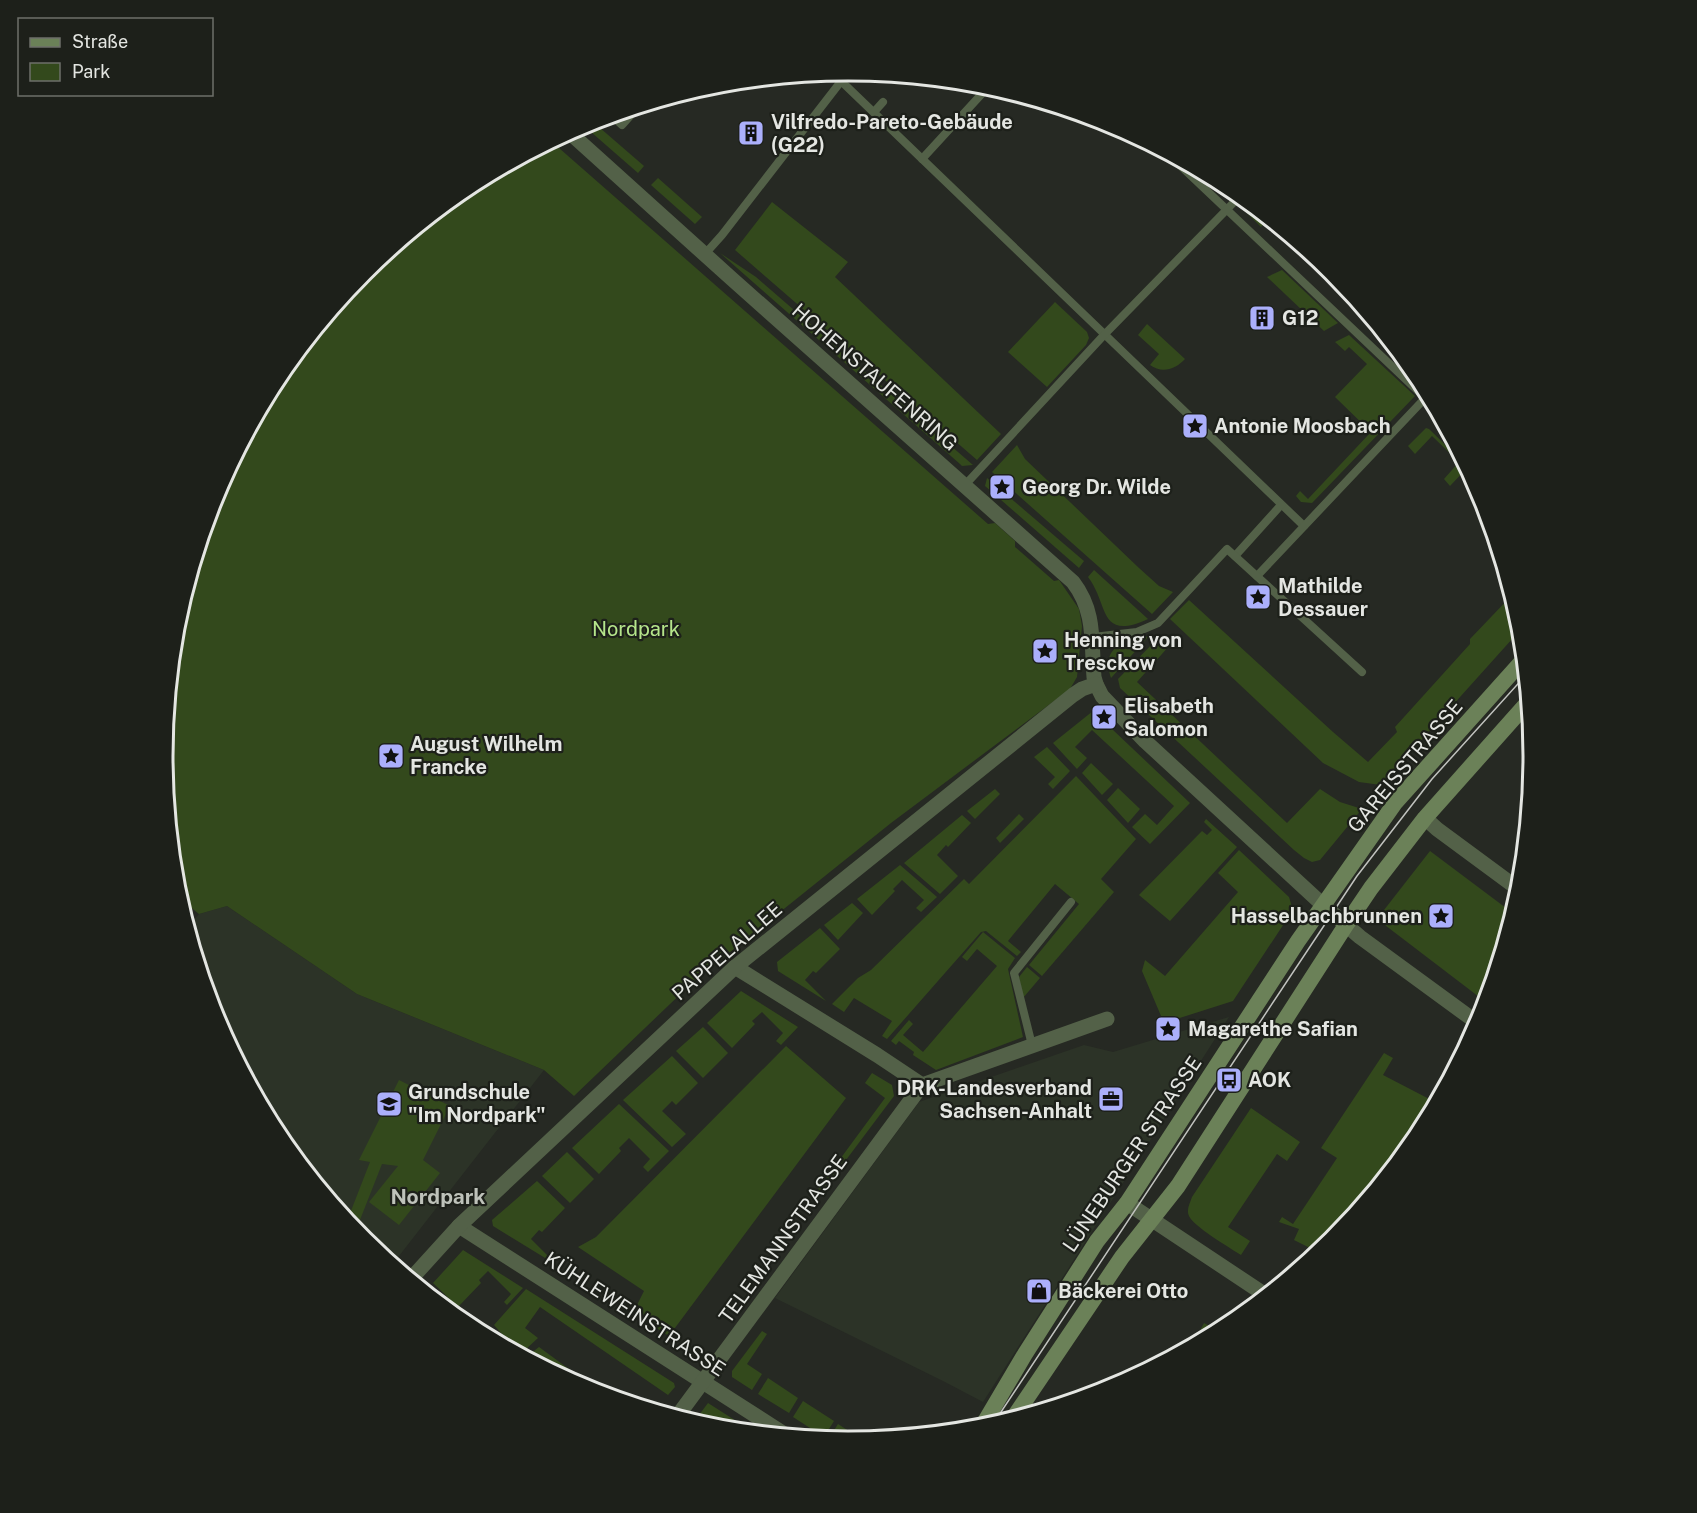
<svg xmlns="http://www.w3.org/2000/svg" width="1697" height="1513" font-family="'Public Sans',sans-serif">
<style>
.built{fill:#2c3327}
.green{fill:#33491c}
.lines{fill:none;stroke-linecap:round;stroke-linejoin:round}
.service{stroke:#536148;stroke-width:8}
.minor{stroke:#536148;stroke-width:15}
.secondary{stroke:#6b8158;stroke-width:16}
.tram{stroke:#c1c3bf;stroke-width:1.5}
.labels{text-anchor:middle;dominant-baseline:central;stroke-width:4.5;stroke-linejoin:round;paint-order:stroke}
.poi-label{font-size:20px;font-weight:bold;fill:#e4e6e2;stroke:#1d201a;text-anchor:start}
.street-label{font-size:20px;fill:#e4e6e2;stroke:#1d201a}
.park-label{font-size:20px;fill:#b5e58b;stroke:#1d201a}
.neighbourhood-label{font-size:21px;font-weight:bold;fill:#bec2ba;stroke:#1d201a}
.rim{fill:none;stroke:#e4e6e2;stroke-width:3}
</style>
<rect width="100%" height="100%" fill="#262923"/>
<g class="built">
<path d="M227,906l130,88 187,76 -152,195 -29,-24 -85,-104 -63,-118 -28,-91 12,-14z"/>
<path d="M1229,1017l-246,385 -38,-20 -170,-84 144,-196 165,-57 29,7z"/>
</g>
<g class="green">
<path d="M592,121l52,45 -6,7 -55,-48z"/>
<path d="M551,141l437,383 7,-1 20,18v6l39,34 5,-1 20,29 3,17 -5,51 -7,12 -179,134 -198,159 -119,114 -30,-26 -187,-76 -130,-88 -28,8 -21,-17 -2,-7 -13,-134 13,-134 39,-128 63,-119 86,-104 104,-85z"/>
<path d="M658,178l44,39 -7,7 -44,-39z"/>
<path d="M772,202l76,60 -13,15 166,157 -24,26 -242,-210z"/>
<path d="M1249,202l20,16 -8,9 -19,-19z"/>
<path d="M720,253l36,24 217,188 -11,1 -2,-2z"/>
<path d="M1282,270l56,53 -14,8 -57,-54z"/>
<path d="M1055,302l32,30 2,6 -3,7 -39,42 -39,-35z"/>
<path d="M1147,324l38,35c-9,10 -23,15 -35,6l9,-11 -21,-19z"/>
<path d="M1349,335l66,61 -103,107 -11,-1 -5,-6 4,-5 8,8 63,-67 -36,-35 32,-33 -18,-17 -4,4 -10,-9z"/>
<path d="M1426,428l3,1 39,38 -18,19 -6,-7 15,-17 -27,-26 -17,18 -7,-8z"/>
<path d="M1017,445l8,14 114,109 20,18 14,6 -21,22 -160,-142z"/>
<path d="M987,478l97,83 -5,7 -94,-82z"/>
<path d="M1094,570l54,49c-50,23 -39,-15 -60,-42z"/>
<path d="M1513,594l9,34 -141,157 -22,-3 -36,-19 -153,-144 19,-19 144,132 35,30 29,-30 -2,-5 75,-83v-5z"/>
<path d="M1150,635l-39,43c-10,-36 14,-32 39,-43z"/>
<path d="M1161,635l9,10 -33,37 150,141 33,-34 20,13 22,7 -42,51 -8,2 -8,-4 -10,-8 -174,-162 -2,-9z"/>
<path d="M1093,711l97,92 -40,41 -18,-17 13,-13 12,11 17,-19 -82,-76 -17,17 12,11 -10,11 -24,-26z"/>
<path d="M1047,747l23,24 -17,18 -5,-5 7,-7 -21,-20z"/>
<path d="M1091,763l22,21 -11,11 -20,-22z"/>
<path d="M1076,776l60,63 -35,40 13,13 -72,84 -13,-11 50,-61 -24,-20 -47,57 13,11 -4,4 -31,-25 -5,1 -94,107 -5,-3 10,-15 -38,-23 -10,14 -12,-8 26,-26 13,-8 93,-91 5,5z"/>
<path d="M1118,788l22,21 -12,14 -21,-23z"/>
<path d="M995,789l5,5 -25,25 -8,-8z"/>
<path d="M1019,814l5,5 -24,24 -4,-5z"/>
<path d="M962,815l9,8 -23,24 -2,-2 -9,10 21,21 -18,18 -36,-31z"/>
<path d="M1206,819l31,28 -67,74 -31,-26 63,-64 5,4 5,-5 -8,-8z"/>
<path d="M1239,850l50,47 4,13 -60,91 -69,22 -22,-52 3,-11 20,16 73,-84 -20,-19z"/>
<path d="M1430,851l84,63 -27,89 -110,-84z"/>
<path d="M900,865l37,32 -16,15 -5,-4 8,-8 -22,-20 -9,9 2,2 -23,24 -15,-16z"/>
<path d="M852,903l11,10 -25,27 -14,-15z"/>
<path d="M820,928l20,21 -24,24 -3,-2 -8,9 21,21 -48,-30 -1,-9z"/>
<path d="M983,932l32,26 -7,11 15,68 -87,33 -23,-15 1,-3 -15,-11 -3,4 -5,-4 18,-21 4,4 -10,11 20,17 74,-86 -20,-17 -10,12 -5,-4z"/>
<path d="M1027,967l13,11 -17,20 -4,-21z"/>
<path d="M741,991l57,36 -17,18 -5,-4 7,-8 -21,-21 -10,9 3,3 -23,24 -25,-25z"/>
<path d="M703,1027l25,26 -25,25 -27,-27z"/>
<path d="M786,1046l60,52 -177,238 -36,-23 11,-22 -66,-44 18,-10z"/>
<path d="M1384,1053l9,5 -10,17 54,28 -18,35 -86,104 -13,11 -26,-13 5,-11 -20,-7 3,-5 11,7 44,-66 -16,-10z"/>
<path d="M672,1056l26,27 -22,22 -4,-4 -10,10 24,23 -14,13 -49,-47z"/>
<path d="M872,1073l20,12 2,11 -72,96 -4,-3 67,-91 -20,-15z"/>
<path d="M399,1080l51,26 -27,54 17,13 -41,52 -30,-23 29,-36 -16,-2 -26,66 -3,-2 -6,-7 23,-59 -11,-2z"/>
<path d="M619,1104l50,47 -21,21 -5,-5 7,-8 -21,-21 -10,10 2,3 -22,23 -27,-26z"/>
<path d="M1251,1108l49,34 -13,19 -10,-7 -49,73 22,14 -9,14c-11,-7 -48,-29 -52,-39 -3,-6 1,-13 3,-19z"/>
<path d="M567,1152l27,27 -24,24 -28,-27z"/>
<path d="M537,1181l28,27 -23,24 -3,-2 -8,9 21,21 -2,1 -57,-35 -1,-6z"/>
<path d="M463,1250l60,38 -16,17 -3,-3 7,-8 -23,-23 -9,9 2,3 -23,24 -25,-24z"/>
<path d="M526,1289l148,94 1,4 -7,8 -128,-88 -15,21 13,10 -14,13 -23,-18 -7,-8z"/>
<path d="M1204,1323l16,9 -29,16z"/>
<path d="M762,1331l5,3 -20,30 15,10 -10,16 -20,-13v-6z"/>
<path d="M539,1347l68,50 -21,-7 -61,-32z"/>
<path d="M768,1378l30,20 -9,15 -31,-19z"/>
<path d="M803,1401l31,20 -10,16 -31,-20z"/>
<path d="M708,1403l47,30 -41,-4 -13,-7 -2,3 -6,-2z"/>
<path d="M838,1424l23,15 -2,2 -11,1 -20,-2z"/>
</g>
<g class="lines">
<g class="service">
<path d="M841,81l463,445"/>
<path d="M874,112l9,-10"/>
<path d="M611,115l11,10 16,-18"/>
<path d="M1166,152l270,256"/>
<path d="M922,159l67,-73"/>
<path d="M705,254l17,-19 127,-164"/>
<path d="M965,485l139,-150 137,-140"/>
<path d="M1235,556l46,-51"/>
<path d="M1257,576l172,-182"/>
<path d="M1093,637l44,-5 21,-9 69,-74 135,123"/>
<path d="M1032,1045l-18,-72 57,-71"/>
</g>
<g class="minor">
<path d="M569,132l163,147 341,303c23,30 18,60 21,95l2,7 6,12 43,45 178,164 37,32 119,87"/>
<path d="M1425,818l12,11 84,62"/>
<path d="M735,967l142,88 45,30"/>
<path d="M922,1085l185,-66"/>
<path d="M1127,1203l140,93"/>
<path d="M459,1226l330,211"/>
<path d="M410,1280l49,-54 276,-259 338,-272 9,-6 14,-5"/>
<path d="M676,1418l246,-333"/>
</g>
<g class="secondary">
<path d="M1012,1420l110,-163 56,-71 168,-261 25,-37 54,-70 104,-117"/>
<path d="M980,1430l45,-76 72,-113 30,-38 171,-262 97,-138 130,-145"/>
</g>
<path class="tram" d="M991,1427l366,-551 75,-97 94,-104"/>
</g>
<defs>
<symbol id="building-square" viewBox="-11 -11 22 22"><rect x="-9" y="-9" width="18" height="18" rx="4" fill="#abaffb" stroke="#1d201a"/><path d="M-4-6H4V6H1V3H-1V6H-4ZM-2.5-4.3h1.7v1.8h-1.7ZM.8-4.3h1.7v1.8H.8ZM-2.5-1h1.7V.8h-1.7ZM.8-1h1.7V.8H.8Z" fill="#111"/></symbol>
<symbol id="sight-square" viewBox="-11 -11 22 22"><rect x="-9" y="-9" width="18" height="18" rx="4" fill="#abaffb" stroke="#1d201a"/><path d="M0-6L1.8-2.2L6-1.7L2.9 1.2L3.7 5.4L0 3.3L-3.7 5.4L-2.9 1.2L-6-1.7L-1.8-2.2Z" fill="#111"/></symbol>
<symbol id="bus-square" viewBox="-11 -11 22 22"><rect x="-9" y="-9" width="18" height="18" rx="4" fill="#abaffb" stroke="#1d201a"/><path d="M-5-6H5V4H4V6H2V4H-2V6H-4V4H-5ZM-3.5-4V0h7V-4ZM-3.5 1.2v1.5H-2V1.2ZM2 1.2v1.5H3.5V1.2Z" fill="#111"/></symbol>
<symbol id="office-square" viewBox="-11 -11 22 22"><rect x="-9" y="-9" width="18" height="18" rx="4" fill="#abaffb" stroke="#1d201a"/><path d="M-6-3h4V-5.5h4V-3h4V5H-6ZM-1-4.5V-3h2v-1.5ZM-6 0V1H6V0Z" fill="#111"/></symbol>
<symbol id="school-square" viewBox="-11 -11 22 22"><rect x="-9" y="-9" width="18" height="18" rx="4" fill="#abaffb" stroke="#1d201a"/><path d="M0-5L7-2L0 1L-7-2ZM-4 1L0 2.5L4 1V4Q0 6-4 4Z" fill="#111"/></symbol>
<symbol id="shop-square" viewBox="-11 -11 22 22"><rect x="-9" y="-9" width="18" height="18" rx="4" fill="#abaffb" stroke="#1d201a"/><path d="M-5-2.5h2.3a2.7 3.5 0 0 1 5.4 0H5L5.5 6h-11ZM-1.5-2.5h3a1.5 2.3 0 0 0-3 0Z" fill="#111"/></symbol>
</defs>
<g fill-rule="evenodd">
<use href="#building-square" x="736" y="118" width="30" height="30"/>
<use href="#building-square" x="1247" y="303" width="30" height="30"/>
<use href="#sight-square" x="1180" y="411" width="30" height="30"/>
<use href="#sight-square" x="987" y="472" width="30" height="30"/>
<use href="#sight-square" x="1243" y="582" width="30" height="30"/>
<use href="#sight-square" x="1030" y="636" width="30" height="30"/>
<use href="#sight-square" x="1089" y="702" width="30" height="30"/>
<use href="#sight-square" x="376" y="741" width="30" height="30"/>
<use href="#sight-square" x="1426" y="901" width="30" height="30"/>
<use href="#sight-square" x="1153" y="1014" width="30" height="30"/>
<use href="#bus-square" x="1214" y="1065" width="30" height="30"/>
<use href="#office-square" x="1096" y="1084" width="30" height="30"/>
<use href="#school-square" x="374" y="1089" width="30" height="30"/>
<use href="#shop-square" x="1024" y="1276" width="30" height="30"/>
</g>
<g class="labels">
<g class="poi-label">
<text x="771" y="122">Vilfredo-Pareto-Gebäude<tspan x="771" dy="23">(G22)</tspan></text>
<text x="1282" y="318">G12</text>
<text x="1214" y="426">Antonie Moosbach</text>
<text x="1022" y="487">Georg Dr. Wilde</text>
<text x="1278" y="586">Mathilde<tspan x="1278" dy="23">Dessauer</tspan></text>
<text x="1064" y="640">Henning von<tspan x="1064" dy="23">Tresckow</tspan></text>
<text x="1124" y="706">Elisabeth<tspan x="1124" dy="23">Salomon</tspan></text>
<text x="410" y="744">August Wilhelm<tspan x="410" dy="23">Francke</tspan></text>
<text x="1422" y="916" text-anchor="end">Hasselbachbrunnen</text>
<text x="1188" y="1029">Magarethe Safian</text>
<text x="1248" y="1080">AOK</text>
<text x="1092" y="1088" text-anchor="end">DRK-Landesverband<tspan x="1092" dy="23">Sachsen-Anhalt</tspan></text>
<text x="408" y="1092">Grundschule<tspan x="408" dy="23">"Im Nordpark"</tspan></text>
<text x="1058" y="1291">Bäckerei Otto</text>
</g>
<g class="street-label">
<text transform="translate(875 377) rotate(41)">HOHENSTAUFENRING</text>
<text transform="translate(1405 766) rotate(-50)">GAREISSTRASSE</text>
<text transform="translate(727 951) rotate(-41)">PAPPELALLEE</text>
<text transform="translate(1132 1154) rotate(-56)">LÜNEBURGER STRASSE</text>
<text transform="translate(783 1239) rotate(-54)">TELEMANNSTRASSE</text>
<text transform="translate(635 1314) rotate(33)">KÜHLEWEINSTRASSE</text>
</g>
<g class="park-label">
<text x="636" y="629">Nordpark</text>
</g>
<g class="neighbourhood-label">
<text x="438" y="1196">Nordpark</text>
</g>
</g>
<path d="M0 0H1697V1513H0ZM173 756a675 675 0 1 1 1350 0a675 675 0 1 1-1350 0Z" fill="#1d201a" fill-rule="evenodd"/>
<path class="rim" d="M173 756a675 675 0 1 1 1350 0a675 675 0 1 1-1350 0Z"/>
<rect x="18" y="18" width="195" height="78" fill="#1d201a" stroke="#6d6f6a" stroke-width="1.5"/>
<rect x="30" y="38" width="30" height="9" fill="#6b8158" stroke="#6d6f6a" stroke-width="1.5"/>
<text x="72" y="48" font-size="18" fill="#e4e6e2">Straße</text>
<rect x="30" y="63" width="30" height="18" fill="#33491c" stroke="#6d6f6a" stroke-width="1.5"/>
<text x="72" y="78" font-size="18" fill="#e4e6e2">Park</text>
</svg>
